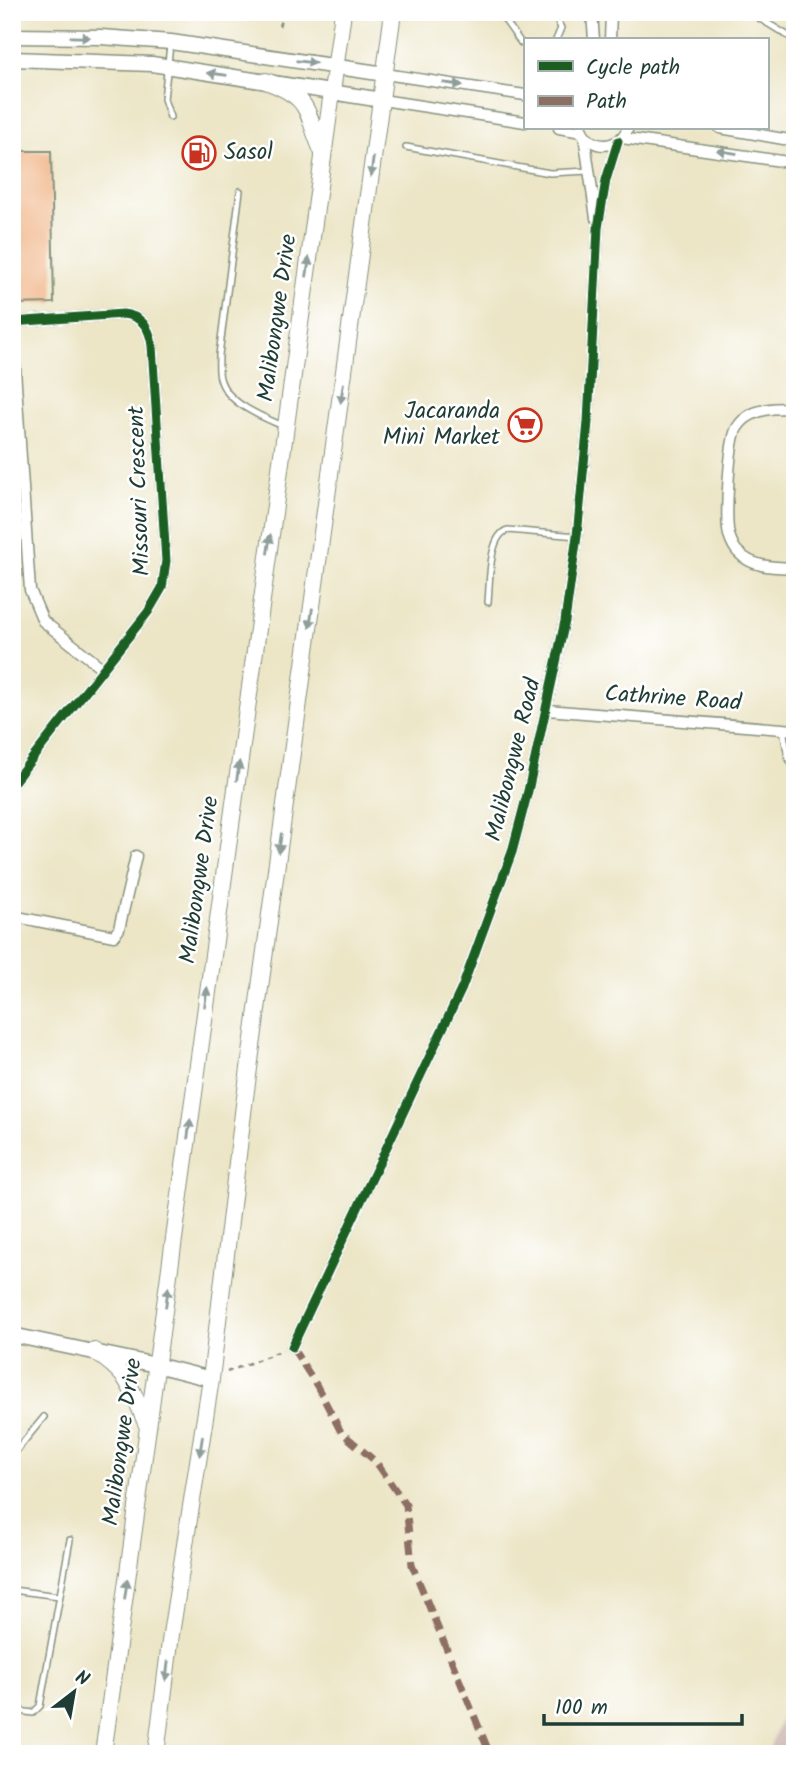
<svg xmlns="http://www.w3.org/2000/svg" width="807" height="1766" font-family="Kalam,sans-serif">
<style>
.industrial{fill:#d1c0bc}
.building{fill:#f0b283}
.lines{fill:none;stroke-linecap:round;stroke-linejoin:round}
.service-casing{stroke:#86917d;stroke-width:8}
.minor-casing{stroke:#86917d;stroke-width:13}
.tertiary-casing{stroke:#86917d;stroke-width:17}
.secondary-casing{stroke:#86917d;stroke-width:18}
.path{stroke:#86917d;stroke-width:2.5;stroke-dasharray:5 5;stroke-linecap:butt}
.service{stroke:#fff;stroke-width:5}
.minor{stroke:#fff;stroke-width:10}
.tertiary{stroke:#fff;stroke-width:14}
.secondary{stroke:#fff;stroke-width:16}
.quiet{stroke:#8d6e63;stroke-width:7;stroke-dasharray:14 7;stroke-linecap:butt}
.cycleway-casing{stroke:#fff;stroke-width:13}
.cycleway{stroke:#1b5e20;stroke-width:9}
.oneway{fill:#8f9e9a}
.labels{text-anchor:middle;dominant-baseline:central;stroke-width:5;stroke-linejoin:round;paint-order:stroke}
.poi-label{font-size:23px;fill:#1f3d34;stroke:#fff;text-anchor:start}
.street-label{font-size:23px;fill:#1f3d34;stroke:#fff}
</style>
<rect width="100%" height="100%" fill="#fff"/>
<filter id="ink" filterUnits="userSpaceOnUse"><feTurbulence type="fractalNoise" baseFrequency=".0143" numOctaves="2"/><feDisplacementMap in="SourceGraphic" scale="14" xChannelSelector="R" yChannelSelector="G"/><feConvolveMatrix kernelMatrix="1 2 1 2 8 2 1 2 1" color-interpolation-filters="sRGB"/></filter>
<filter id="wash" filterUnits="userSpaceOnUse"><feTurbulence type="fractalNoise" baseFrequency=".00686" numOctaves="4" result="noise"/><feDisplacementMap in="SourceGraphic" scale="28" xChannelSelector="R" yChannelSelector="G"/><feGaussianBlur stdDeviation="1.57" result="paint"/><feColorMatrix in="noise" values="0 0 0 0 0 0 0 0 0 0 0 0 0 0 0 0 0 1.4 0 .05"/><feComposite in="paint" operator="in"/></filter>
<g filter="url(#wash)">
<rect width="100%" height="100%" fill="#ece5c6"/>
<path class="industrial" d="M795,1684v70h-28z"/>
<g id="blocks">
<path class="building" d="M12,151h39l3,152 -42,1z"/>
</g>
</g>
<g filter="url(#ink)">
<use href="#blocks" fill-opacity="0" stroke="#86917d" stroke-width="2"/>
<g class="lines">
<defs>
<g id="service">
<path d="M162,12h35"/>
<path d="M499,12l22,31 4,2"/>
<path d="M553,12l8,16 -5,12"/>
<path d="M749,12l46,28"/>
<path d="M170,117l-6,-18 6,-54"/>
<path d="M406,147l144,26 39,-2"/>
<path d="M240,191l-21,164c0,7 -1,16 1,23 6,25 42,39 63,48"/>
<path d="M488,602c2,-18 0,-67 20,-72l69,6"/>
<path d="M783,729l5,28 7,13"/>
<path d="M12,1456l32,-39"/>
<path d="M12,1590l47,6"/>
<path d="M12,1710l21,3 7,-7 30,-166"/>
</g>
<g id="minor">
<path d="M592,12l2,28"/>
<path d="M610,40l1,-28"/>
<path d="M385,74l140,21"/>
<path d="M382,100l143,22"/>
<path d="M559,128l23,4"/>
<path d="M581,128c9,23 38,22 47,0"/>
<path d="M720,128l75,13"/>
<path d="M584,135l12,83"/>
<path d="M622,138l173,25"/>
<path d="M12,322l111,-8c19,2 27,14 29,32l14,215 -4,27 -14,24 -136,172"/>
<path d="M12,325l18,265 13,31 60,48"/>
<path d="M795,409c-21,-2 -46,-1 -58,19 -8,13 -12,91 -8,107 2,6 5,14 10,18 14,15 37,14 56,15"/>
<path d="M547,710l248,20"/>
<path d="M12,916l102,20 5,-7 17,-73"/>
<path d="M292,1347l170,-359 50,-136 16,-61 37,-170 12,-85 11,-114 10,-194 8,-48 12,-39"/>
</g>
<g id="tertiary">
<path d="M12,36l89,1 70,5 214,32"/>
<path d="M12,59l140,5 230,36"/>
<path d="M12,1335l144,30 55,14"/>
</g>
<g id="secondary">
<path d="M266,81c48,18 38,30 57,72"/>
<path d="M94,1351c40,27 35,36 54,76"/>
<path d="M103,1754l240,-1742"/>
<path d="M156,1754l15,-120 40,-255 33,-274 149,-1093"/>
</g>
</defs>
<use href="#service" class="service-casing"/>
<use href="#minor" class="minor-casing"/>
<use href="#tertiary" class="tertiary-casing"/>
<use href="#secondary" class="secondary-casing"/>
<g class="path">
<path d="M279,26l5,-14"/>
<path d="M227,1372l56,-22"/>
</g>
<use href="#service" class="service"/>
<use href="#minor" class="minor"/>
<use href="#tertiary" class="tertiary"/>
<use href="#secondary" class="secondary"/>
<path class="quiet" d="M292,1347l25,39 24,46 35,30 30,43 6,60 78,189"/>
<defs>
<g id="cycleway">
<path d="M12,322l111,-8c19,2 27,14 29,32l14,215 -4,27 -14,24 -136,172"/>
<path d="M292,1347l170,-359 50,-136 16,-61 37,-170 12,-85 11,-114 10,-194 8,-48 12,-39"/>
</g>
</defs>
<use href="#cycleway" class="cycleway-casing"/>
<use href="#cycleway" class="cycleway"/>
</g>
<defs><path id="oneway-solid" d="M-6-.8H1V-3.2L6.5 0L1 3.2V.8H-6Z" transform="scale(1.75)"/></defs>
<g class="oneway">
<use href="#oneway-solid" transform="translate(80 37) rotate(1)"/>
<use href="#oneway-solid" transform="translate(306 62) rotate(7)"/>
<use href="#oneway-solid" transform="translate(217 74) rotate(-172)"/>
<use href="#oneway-solid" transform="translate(453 84) rotate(8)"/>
<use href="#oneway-solid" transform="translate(727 152) rotate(-171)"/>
<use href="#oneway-solid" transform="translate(372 167) rotate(98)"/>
<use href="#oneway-solid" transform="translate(308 267) rotate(-82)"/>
<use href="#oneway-solid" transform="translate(342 393) rotate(98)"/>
<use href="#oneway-solid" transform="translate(269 544) rotate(-81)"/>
<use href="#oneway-solid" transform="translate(311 618) rotate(98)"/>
<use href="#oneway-solid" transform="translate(238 771) rotate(-82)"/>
<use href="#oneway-solid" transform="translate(280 843) rotate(98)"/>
<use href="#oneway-solid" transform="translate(206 997) rotate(-82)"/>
<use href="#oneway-solid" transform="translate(189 1129) rotate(-82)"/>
<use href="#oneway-solid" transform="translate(167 1297) rotate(-82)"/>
<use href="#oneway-solid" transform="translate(201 1446) rotate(99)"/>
<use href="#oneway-solid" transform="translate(126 1589) rotate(-82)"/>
<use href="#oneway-solid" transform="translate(167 1671) rotate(97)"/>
</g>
</g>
<defs>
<symbol id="fuel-ring" viewBox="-11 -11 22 22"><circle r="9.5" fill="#fff" stroke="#c8321e" stroke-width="1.5"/><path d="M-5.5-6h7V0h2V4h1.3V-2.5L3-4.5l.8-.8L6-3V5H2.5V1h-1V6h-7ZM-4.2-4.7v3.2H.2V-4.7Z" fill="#c8321e"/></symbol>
<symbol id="supermarket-ring" viewBox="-11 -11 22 22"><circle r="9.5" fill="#fff" stroke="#c8321e" stroke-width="1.5"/><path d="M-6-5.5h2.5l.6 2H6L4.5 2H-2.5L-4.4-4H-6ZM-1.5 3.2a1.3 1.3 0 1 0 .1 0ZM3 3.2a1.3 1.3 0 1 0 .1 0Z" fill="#c8321e"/></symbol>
</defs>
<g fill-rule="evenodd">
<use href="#fuel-ring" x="180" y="134" width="38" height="38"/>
<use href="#supermarket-ring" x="506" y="406" width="38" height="38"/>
</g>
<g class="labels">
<g class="poi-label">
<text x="224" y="153">Sasol</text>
<text x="500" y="412" text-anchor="end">Jacaranda<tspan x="500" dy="26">Mini Market</tspan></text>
</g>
<g class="street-label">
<text transform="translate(278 318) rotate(-82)">Malibongwe Drive</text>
<text transform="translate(140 491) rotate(-92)">Missouri Crescent</text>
<text transform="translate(673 699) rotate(4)">Cathrine Road</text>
<text transform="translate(514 760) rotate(-76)">Malibongwe Road</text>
<text transform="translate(200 880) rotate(-82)">Malibongwe Drive</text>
<text transform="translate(123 1442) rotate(-82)">Malibongwe Drive</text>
</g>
</g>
<rect width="807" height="1766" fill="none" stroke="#fff" stroke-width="42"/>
<rect x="524" y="38" width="245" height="91" fill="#ffffff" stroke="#a5b1ae" stroke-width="2"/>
<rect x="538" y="61" width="35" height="10" fill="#1b5e20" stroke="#a5b1ae" stroke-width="2"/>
<text x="586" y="74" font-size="21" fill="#1f3d34">Cycle path</text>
<rect x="538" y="96" width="35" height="10" fill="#8d6e63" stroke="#a5b1ae" stroke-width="2"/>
<text x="586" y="108" font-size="21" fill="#1f3d34">Path</text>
<g transform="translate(74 1692) rotate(31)" stroke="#ffffff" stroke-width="5" paint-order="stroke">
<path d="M0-5L12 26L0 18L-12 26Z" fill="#1f3d34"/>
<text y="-10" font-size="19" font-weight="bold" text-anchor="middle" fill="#1f3d34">N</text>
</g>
<path d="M544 1714v10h198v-10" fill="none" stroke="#1f3d34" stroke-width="3.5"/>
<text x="555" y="1714" font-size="21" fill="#1f3d34" stroke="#ffffff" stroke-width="5" paint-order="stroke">100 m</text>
</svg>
